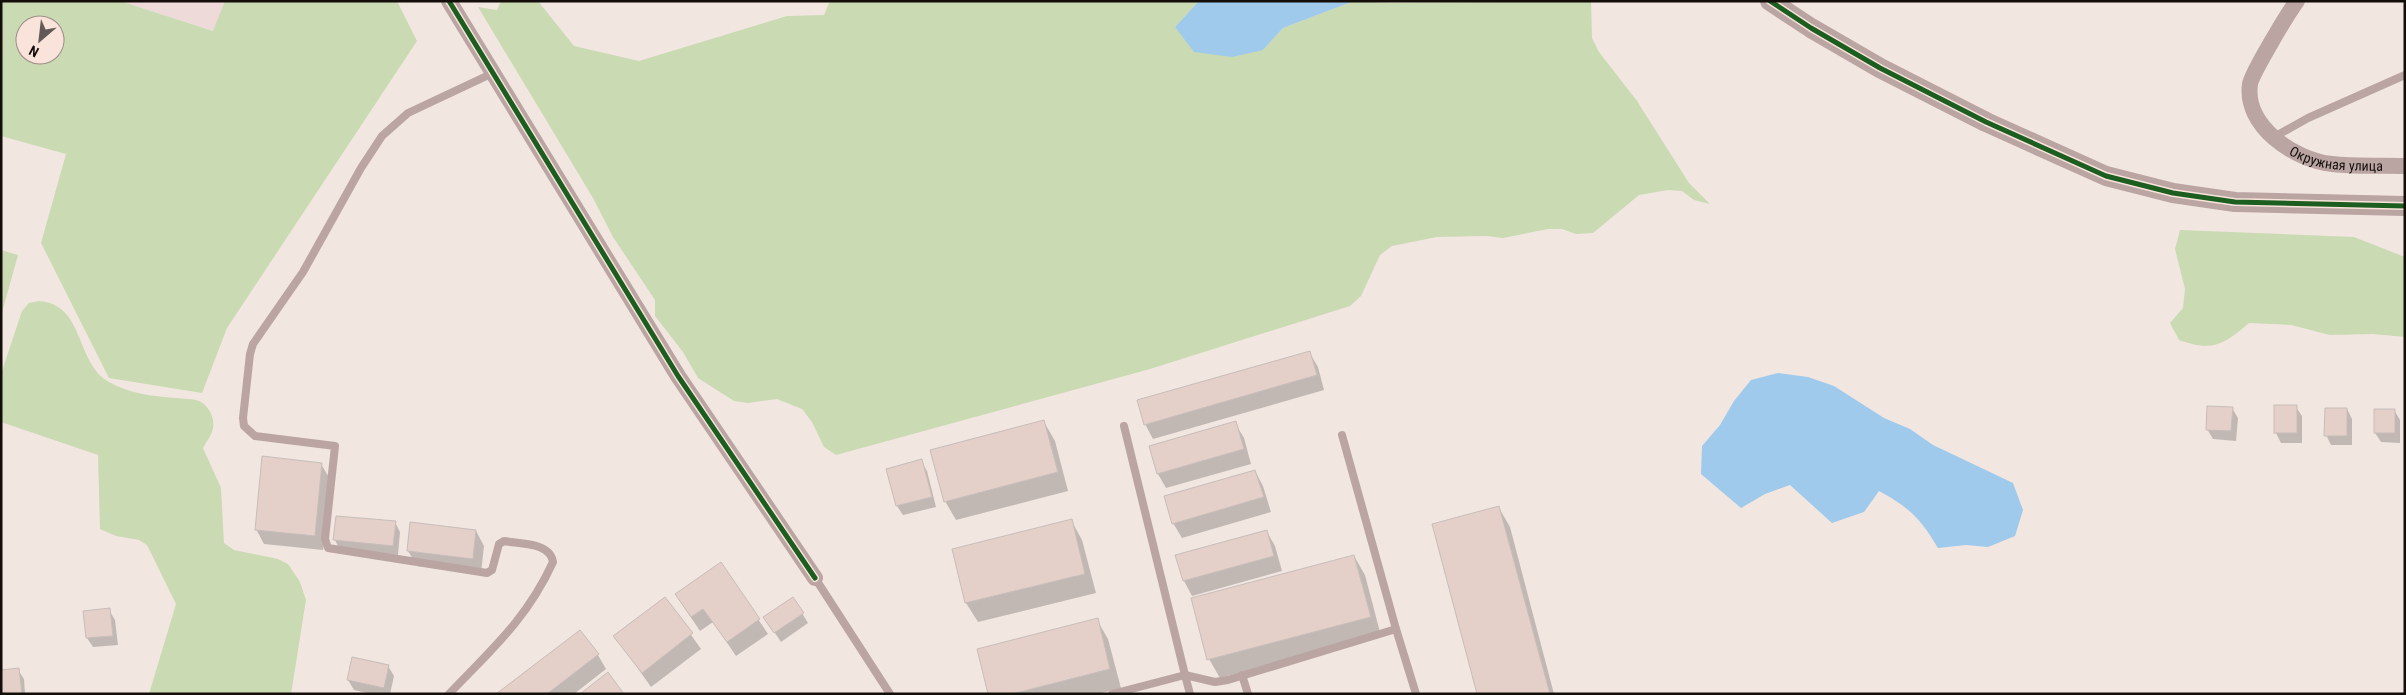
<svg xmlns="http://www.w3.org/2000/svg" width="2406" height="695" font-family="'Roboto Condensed',sans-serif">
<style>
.industrial{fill:#eedad9}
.green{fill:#cadab3;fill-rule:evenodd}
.water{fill:#9fcaec}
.shadow{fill:#0003}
.building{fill:#e4cfc9;stroke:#c7bdba}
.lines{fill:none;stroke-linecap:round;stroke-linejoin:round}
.service{stroke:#bba5a3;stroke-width:8}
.minor{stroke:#bba5a3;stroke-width:16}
.tertiary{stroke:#bba5a3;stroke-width:20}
.cycleway-casing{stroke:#f9e3da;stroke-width:8}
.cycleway{stroke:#1b5e20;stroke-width:5}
.labels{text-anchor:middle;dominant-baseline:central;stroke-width:4;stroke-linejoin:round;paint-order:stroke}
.street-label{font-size:14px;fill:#140e0b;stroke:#f9e3da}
</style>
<rect width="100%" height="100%" fill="#f2e6e1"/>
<path class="industrial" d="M120,1h105l-11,30z"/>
<g class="green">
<path d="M1,1h119l93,30 12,-30h172l20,40 -190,287 -25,65 -93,-15 -68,-135 25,-89 -65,-18zM25,25h30v30h-30z"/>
<path d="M501,1h37l36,45 65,15 148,-45 37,-1 6,-14h369l-24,26 88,23 20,-22 71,-27 36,2 201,-2 1,37 7,14 38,49 52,82 21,21 -16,-4 -12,-9 -14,-1 -29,5 -46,38 -17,1 -14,-5h-14l-45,9 -16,-2 -50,1 -45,9 -12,9 -19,41 -11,10 -200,63 -314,86 -12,-8 -12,-25 -10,-13 -25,-10 -29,4 -14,-2 -36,-23 -15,-26 -28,-36v-16l-42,-63 -20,-39 -115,-191 19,3z"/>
<path d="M2180,230l174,7 51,20v80l-32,-3 -43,1 -39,-10 -42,-2c-26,22 -36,29 -70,17l-9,-17 13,-15 2,-19 -10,-40z"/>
<path d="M1,250l17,5 -17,61z"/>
<path d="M39,301c46,3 36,62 70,81 21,12 43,14 66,16 7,1 19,0 26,4 8,5 14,16 12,26 -1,7 -7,14 -10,20l18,40 3,55 10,7 44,9 10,5 12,18 6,18 -15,94h-142l27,-90 -29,-59 -8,-5 -23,-4 -16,-7 -2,-74 -97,-33v-48l21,-63 7,-8z"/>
</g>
<g class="water">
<path d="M1199,1h155l-71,27 -20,22 -31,7 -38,-5 -19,-25z"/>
<path d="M1778,373l30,4 26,9 50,32 26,11 23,16 80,38 10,27 -8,26 -27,11 -22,-2 -28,3c-18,-30 -28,-40 -59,-57l-15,21 -32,11 -42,-38 -25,9 -24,14 -40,-34 1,-28 18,-21 14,-24 17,-21z"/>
</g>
<g class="shadow">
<path d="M1309,352l9,15 6,23 -171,49 -8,-15z"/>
<path d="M2296,407l6,9v27h-21l-5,-10z"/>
<path d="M2232,408l6,10 -2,23 -23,-2 -6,-10z"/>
<path d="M2347,409l5,10v26h-21l-5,-10z"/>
<path d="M2394,410l6,10v23l-19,-1 -6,-9z"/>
<path d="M1044,422l11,19 13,50 -112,29 -11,-19z"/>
<path d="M1235,423l9,15 7,26 -85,24 -8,-14z"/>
<path d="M921,461l6,10 9,36 -33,8 -6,-9 -9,-36z"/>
<path d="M321,464l9,15 -7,71 -59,-6 -8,-15z"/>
<path d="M1255,471l8,15 8,26 -89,26 -9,-15z"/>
<path d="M1499,508l11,19 44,167h-75z"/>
<path d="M337,517l58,5 5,10 -2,23 -58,-5 -5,-10z"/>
<path d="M1071,520l11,20 14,53 -118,29 -12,-19 -13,-53z"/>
<path d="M476,531l8,15 -3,27 -64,-7 -9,-15z"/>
<path d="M1267,532l8,14 7,25 -90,25 -8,-15 -7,-25z"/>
<path d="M1354,556l11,19 16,61 -161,42 -11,-19z"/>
<path d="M721,564l47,70 -32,22 -23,-34 -13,9 -24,-36z"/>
<path d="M665,598l36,51 -50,38 -36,-51z"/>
<path d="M109,610l6,10 3,25 -25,2 -6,-9z"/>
<path d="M802,613l6,10 -27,19 -10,-15z"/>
<path d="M1097,620l11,19 13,49 -23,6h-108z"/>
<path d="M598,655l8,14 -32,25h-76z"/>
<path d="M388,666l6,10 -4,18h-19l-17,-4 -6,-10z"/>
<path d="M18,670l6,9 1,15h-24z"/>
</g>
<g class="building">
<path d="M1310,351l7,24 -173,50 -7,-25z"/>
<rect x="2274" y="405" width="23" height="28"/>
<path d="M2207,406l26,1 -2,24 -25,-1z"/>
<path d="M2325,408h22v28h-23z"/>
<rect x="2374" y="409" width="21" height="24"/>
<path d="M1044,420l14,52 -114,30 -14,-52z"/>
<path d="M1236,421l8,28 -87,25 -8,-28z"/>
<path d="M262,456l60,7 -7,73 -60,-6z"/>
<path d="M922,459l10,38 -36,9 -10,-37z"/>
<path d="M1255,470l9,27 -92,27 -8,-28z"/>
<path d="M1499,506l51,188h-73l-45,-170z"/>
<path d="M336,516l60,5 -3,25 -60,-6z"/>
<path d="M1072,519l13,55 -120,29 -13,-54z"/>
<path d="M410,522l66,8 -3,29 -66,-8z"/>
<path d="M1267,530l7,26 -91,25 -8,-26z"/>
<path d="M1354,555l17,62 -164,43 -16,-62z"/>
<path d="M721,562l39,57 -33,23 -24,-33 -12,8 -16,-23z"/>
<path d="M665,597l28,36 -51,40 -29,-37z"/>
<path d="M793,597l11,16 -30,20 -11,-16z"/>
<path d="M110,608l3,28 -27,2 -3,-27z"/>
<path d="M1098,618l12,51 -98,25h-24l-11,-45z"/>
<path d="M580,630l19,24 -52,40h-51z"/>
<path d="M352,657l37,8 -5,23 -37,-8z"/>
<path d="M19,668l3,26h-21v-24z"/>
<path d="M608,672l16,22h-44z"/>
</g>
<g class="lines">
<g class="service">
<path d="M2274,137l34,-19 97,-43"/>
<path d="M815,578l75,116"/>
<path d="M1396,629l20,65"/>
<path d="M1185,675l30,7 13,-2 168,-51 -54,-194"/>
<path d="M1185,675l5,19"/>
<path d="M1242,675l6,19"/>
<path d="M449,694c42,-44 78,-75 104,-132 -3,-20 -33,-18 -49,-21l-5,3 -7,26 -5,3 -159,-25 -3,-9 10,-93 -80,-10 -11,-10 -1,-8 7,-64 3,-10 50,-72 58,-104 21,-32 26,-23 85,-40"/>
<path d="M1112,694l73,-19 -61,-249"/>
</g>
<g class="minor">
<path d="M449,1l229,375 137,202"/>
<path id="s1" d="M2297,1c-9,12 -45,72 -47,83 -6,42 44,76 82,80 24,3 49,1 73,2"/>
</g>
<path class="tertiary" d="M1770,1l41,27 69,40 106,54 120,54 67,17 62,9 170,4"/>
<defs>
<g id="cycleway">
<path d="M449,1l229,375 137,202"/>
<path d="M1770,1l41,27 69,40 106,54 120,54 67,17 62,9 170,4"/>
</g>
</defs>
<use href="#cycleway" class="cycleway-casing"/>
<use href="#cycleway" class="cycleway"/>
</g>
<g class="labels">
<g class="street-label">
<text stroke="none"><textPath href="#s1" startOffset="225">Окружная улица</textPath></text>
</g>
</g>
<rect width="2406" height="695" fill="none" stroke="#140e0b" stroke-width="5"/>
<g transform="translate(40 40) rotate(208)"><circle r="24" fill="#f9e3da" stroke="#9d8e87"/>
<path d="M0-4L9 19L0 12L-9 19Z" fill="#625a56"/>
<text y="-8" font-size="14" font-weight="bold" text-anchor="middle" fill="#140e0b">N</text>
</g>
</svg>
